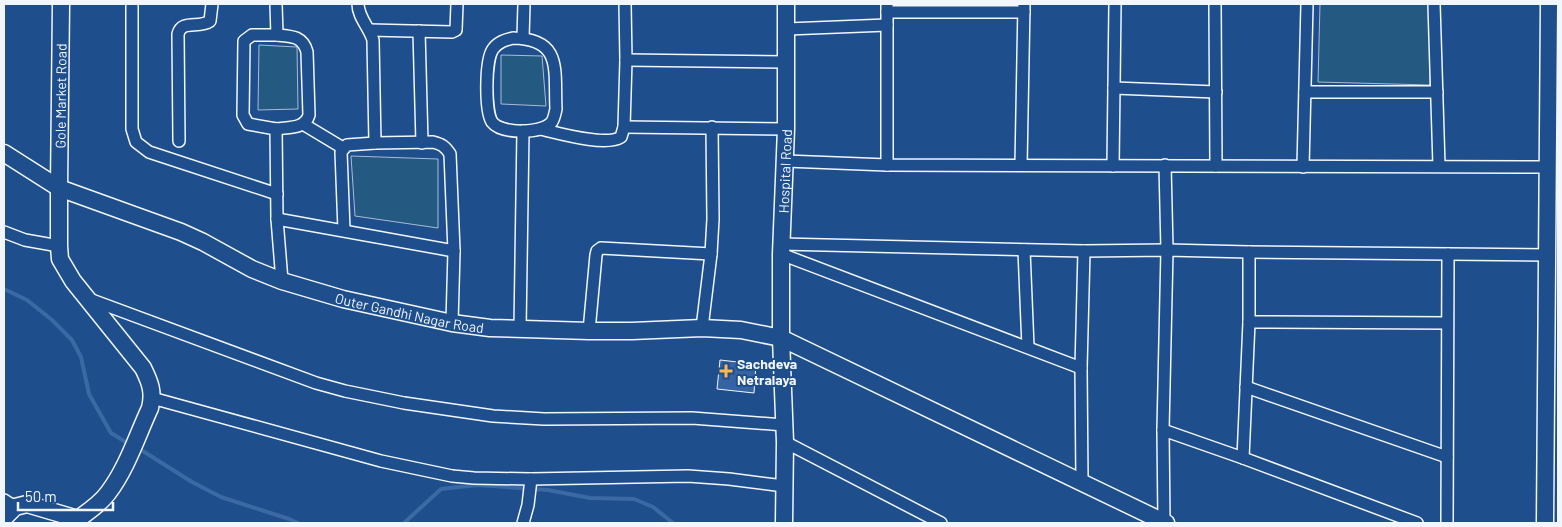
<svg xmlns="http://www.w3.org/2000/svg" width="1562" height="527" font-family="Barlow,sans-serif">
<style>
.green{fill:#245a82;stroke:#a8bbd7}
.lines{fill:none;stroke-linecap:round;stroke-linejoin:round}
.stream{stroke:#3b69a3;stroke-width:4}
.building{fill:#3563a3;stroke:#f2f6ff}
.street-casing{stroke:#f2f6ff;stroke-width:14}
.secondary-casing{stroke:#f2f6ff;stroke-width:19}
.street{stroke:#1f4e8c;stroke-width:11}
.secondary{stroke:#1f4e8c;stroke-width:16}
.poi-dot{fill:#ffb74d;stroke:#1f4e8c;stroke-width:2}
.labels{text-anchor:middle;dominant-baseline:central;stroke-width:4;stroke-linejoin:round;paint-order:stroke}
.street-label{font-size:14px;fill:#f2f6ff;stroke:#1f4e8c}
.poi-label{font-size:14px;font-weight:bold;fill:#f2f6ff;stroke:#1f4e8c;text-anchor:start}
</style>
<rect width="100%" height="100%" fill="#1f4e8c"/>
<g class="green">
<path d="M1320,4h111l-1,81 -112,-3z"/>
<path d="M259,45l38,2 1,62 -40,1z"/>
<path d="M501,55l41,1 4,50 -45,-2z"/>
<path d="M351,156l87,3v69l-83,-12z"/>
</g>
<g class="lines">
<g class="stream">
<path d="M4,289l23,11 25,20 20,20 9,17 8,37 22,39 18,11"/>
<path d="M138,448l54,34 29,15 68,22 9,4"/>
<path d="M404,523l37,-34 36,-4 71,5 42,8 44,1 19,8 20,16"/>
</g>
</g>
<path class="building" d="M720,360l36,4 -2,29 -37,-4z"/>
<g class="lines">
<defs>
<g id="street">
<path d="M132,4v125l4,13 13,10 128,42"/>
<path d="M276,4l1,31h-25l-8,6 -1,74 5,9 28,5 1,90 5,62"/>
<path d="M358,4c0,13 11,23 15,36l2,103 58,-1c8,2 12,4 17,12l4,97 -2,72"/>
<path d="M887,4v161"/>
<path d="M1215,4l1,162"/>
<path d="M1434,4l5,162"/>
<path d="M887,12h137"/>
<path d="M787,29l100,-4"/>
<path d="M370,30l82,2 4,-2 1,-26"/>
<path d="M419,31l3,112"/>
<path d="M513,38c50,1 41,32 43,71 -1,4 -2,11 -5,14 -11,11 -50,11 -59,-1 -7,-11 -7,-62 1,-73 5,-7 12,-9 20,-11z"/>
<path d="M523,38l1,-34"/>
<path d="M626,60l161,2"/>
<path d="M1114,88l102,4"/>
<path d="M1305,92h132"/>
<path d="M303,124l40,24"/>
<path d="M624,127l162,2"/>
<path d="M276,129c13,-2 29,0 33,-14l-2,-63c-4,-16 -16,-16 -30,-17"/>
<path d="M540,129c18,4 66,18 81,8l3,-10 2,-67 -1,-56"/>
<path d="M179,141l-1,-107c4,-15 21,-5 32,-13l2,-17"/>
<path d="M786,161l101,4 662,2"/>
<path d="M1021,165l3,-161"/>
<path d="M1113,166l2,-162"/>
<path d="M1303,167l4,-163"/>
<path d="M277,219l177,32"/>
<path d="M344,230l-3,-78 6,-7 28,-2"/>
<path d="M4,232l21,8 34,6"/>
<path d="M781,244l303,7 83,-1 82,2 299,3"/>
<path d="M1024,250l4,97"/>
<path d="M1249,252v70"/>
<path d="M781,254l300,114 3,-117"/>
<path d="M89,299l227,84 29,8 59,12 89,13 51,3 148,-1 92,7"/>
<path d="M702,328l9,-74 2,-35 -1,-92"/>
<path d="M520,329l3,-198"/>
<path d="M589,331l7,-76 1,-4 4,-3 110,6"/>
<path d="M1081,368l1,114"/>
<path d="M1246,387l201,70"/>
<path d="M152,398l229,63 71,15 22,2 57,1 157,-3 41,3 55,7"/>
<path d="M1163,430l4,-180 -2,-85"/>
<path d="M785,442l156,81"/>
<path d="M1243,458l174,65"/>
<path d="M4,500l11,7"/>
<path d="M1164,522l-1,-92 80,28 6,-136 198,1"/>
<path d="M523,523l5,-18 3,-26"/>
<path d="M1447,523l1,-269"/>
</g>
<g id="secondary">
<path id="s1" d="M4,153l55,35 122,44 22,10 49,27 30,12 61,18 109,24 38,5 99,3h43l70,-3 39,2 40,8 385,185"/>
<path id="s2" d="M4,518l11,-11 12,-3 51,15c11,-8 22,-15 30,-26 19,-25 29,-57 42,-85 4,-16 0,-26 -7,-40l-70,-87 -13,-22 -1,-13v-58l2,-184"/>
<path id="s3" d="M784,523l1,-81 -4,-104v-84l5,-125v-125"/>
<path d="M1545,523l4,-519"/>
</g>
</defs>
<use href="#street" class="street-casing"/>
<use href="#secondary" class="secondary-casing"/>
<use href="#street" class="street"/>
<use href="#secondary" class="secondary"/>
</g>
<path class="poi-dot" d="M723.5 363.5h5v5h5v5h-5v5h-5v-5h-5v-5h5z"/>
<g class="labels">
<g class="street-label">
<text stroke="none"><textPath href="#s2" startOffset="558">Gole Market Road</textPath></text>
<text stroke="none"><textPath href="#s3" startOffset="352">Hospital Road</textPath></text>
<text stroke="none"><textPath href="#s1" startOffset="439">Outer Gandhi Nagar Road</textPath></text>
</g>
<g class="poi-label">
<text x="737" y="363">Sachdeva<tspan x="737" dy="16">Netralaya</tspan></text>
</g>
</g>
<rect width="1562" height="527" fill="none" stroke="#f2f6ff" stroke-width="10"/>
<path d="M18 502v8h95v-8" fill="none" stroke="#f2f6ff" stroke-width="2.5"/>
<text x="25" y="502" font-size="15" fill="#f2f6ff" stroke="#1f4e8c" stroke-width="4" paint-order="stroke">50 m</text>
</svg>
